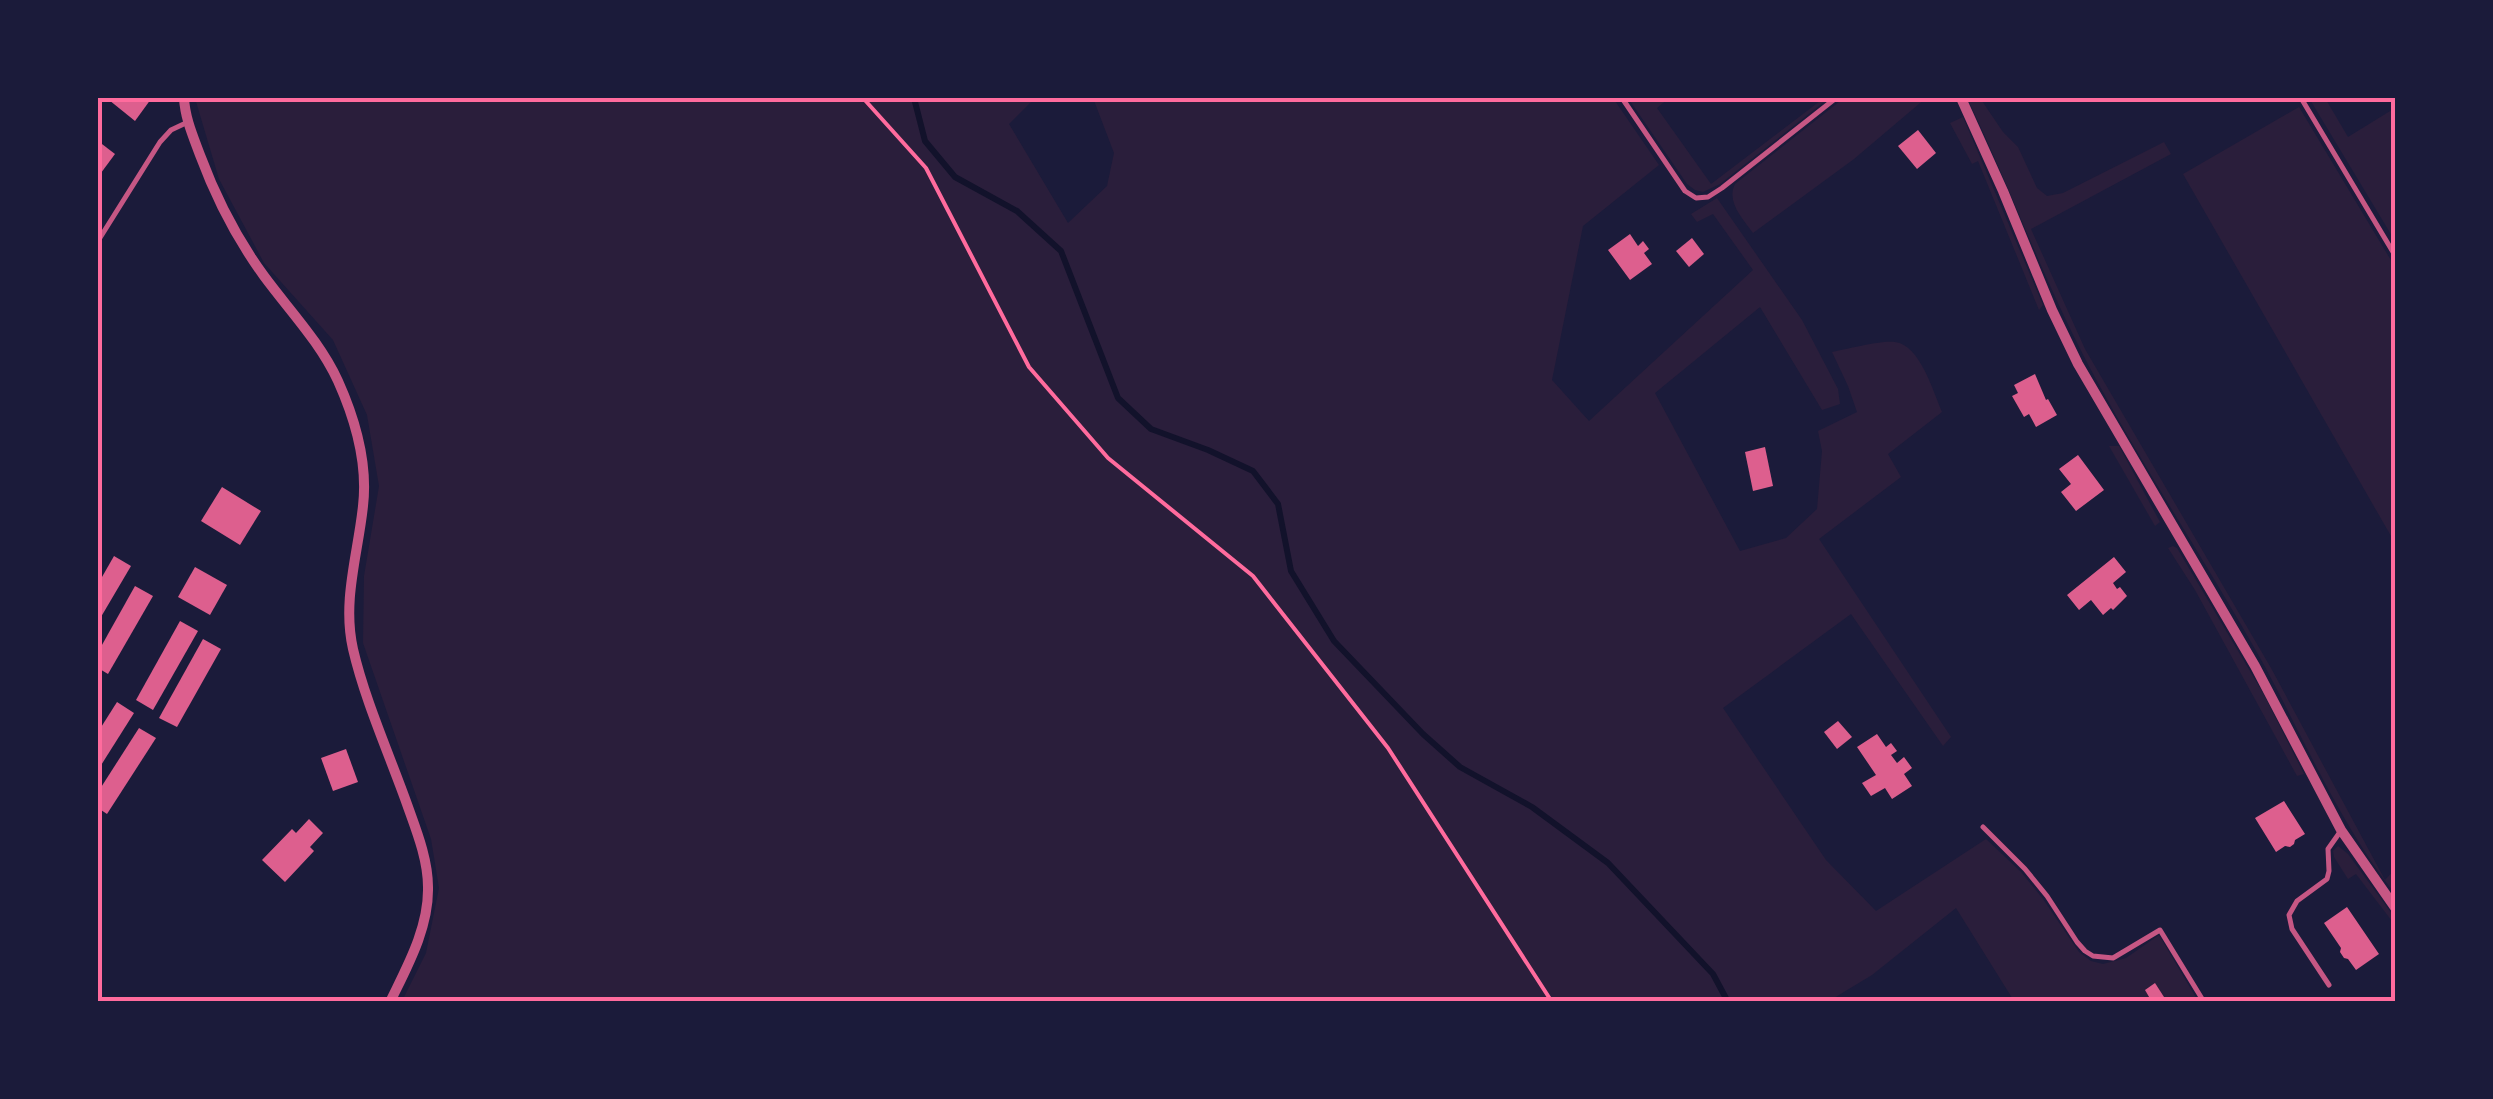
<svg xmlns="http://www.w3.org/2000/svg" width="2493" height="1099" font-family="Montserrat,sans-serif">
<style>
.green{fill:#2a1e3b}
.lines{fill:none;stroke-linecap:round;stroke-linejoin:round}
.stream{stroke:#12122b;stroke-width:6}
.building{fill:#dd5f8e}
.path{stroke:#ff6b9d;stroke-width:4}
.service{stroke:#c65784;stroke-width:5}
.minor{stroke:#c65784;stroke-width:10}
.neatline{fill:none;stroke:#ff6b9d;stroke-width:4}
</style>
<rect width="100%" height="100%" fill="#1b1b3a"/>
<g class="green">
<path d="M195,98h840l-26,26 59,99 39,-37 7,-33 -21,-55h520l46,67 -76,61 -31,154 37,41 164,-151 -40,-56 -16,8 -6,-8 26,-16 85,122 36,69 2,15 -18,6 -62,-103 -105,86 85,158 46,-13 31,-29 5,-58 -4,-20 39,-19 -9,-26 -16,-34c15,-3 50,-12 63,-10 25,3 38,49 47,70l-54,42 13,23 -82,62 132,198 -8,9 -92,-132 -128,94 103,152 50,51 110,-72 35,33 22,27 36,53 12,9 12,3 23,-6 33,-23 39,66h-184l-58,-93 -84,67 -43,26h-1427l24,-48 13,-65 -8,-49 -68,-196 1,-67 15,-90 -12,-71 -34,-75 -69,-77 -45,-84z"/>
<path d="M1628,98h41l-12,10 54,76 113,-86h5l-109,86 -17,8 -8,-2 -8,-6z"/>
<path d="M1844,98h82l-72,61 -101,74c-10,-14 -27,-31 -18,-49z"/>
<path d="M1967,98h13l23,34 15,15 19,41 10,8 16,-3 101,-51 7,12 -140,75 54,120 186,319 114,212 10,-11v25c-55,-70 -90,-153 -132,-231 -53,-95 -114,-186 -166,-282 -50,-91 -85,-190 -130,-283z"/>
<path d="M2309,98h16l23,39 47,-29v133z"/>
<path d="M2299,107l96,160v276l-212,-369z"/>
<path d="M1963,117l80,188 -4,5 -61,-149 -6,3 -22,-41z"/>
<path d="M2109,446h10l41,76 -5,4z"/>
<path d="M2173,546l4,2 86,145 41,81 -7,2 -102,-186 -27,-42z"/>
<path d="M2338,846l10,8 47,64v7l-39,-51 -8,5 -14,-22 -1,-6z"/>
</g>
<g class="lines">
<path class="stream" d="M914,98l11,43 30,36 62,34 44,40 57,147 33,31 57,21 45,21 25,33 13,67 43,70 89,93 37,33 72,40 76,56 105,111 15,28"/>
</g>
<g class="building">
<path d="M111,98h38l2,1 -16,22 -26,-21z"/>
<path d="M1918,130l18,23 -19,16 -19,-23z"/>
<path d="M98,141l17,13 -17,23z"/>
<path d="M1630,234l8,12 5,-5 6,8 -5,4 8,11 -22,16 -22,-30z"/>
<path d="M1692,238l12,16 -15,13 -13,-16z"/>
<path d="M2035,374l11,26 2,-1 9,16 -21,12 -7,-13 -5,3 -12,-21 6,-3 -4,-8z"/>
<path d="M1765,447l8,39 -20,5 -8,-39z"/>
<path d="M2078,455l26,35 -28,21 -15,-19 10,-8 -12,-15z"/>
<path d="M222,487l39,24 -21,34 -39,-24z"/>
<path d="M114,556l17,10 -33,56v-38z"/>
<path d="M2114,557l12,15 -13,11 4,6 3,-2 7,9 -14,14 -2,-2 -8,7 -12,-15 -12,10 -12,-15z"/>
<path d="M195,567l32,18 -17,30 -32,-18z"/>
<path d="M135,586l18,10 -45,78 -10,-6v-16z"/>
<path d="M180,621l18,10 -45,79 -17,-10z"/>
<path d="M203,639l18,10 -44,78 -18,-9z"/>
<path d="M117,702l17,11 -36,57v-38z"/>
<path d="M1838,721l14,16 -15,12 -13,-17z"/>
<path d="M139,728l17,10 -49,76 -9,-6v-16z"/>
<path d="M1877,734l9,13 5,-4 6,8 -6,4 6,8 7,-6 8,11 -8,6 8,12 -20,13 -7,-11 -14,8 -9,-13 14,-8 -19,-28z"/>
<path d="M346,749l12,33 -25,9 -12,-33z"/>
<path d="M2284,801l21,33 -10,6 -1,4 -4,3 -5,-1 -9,6 -21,-34z"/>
<path d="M309,819l14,14 -13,14 4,4 -29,31 -23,-22 30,-31 4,4z"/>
<path d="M2347,907l32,47 -23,16 -8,-11 -4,-1 -4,-6 1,-4 -17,-25z"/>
<path d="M2155,983l9,14 -6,5h-6l-7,-12z"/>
</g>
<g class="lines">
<path class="path" d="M863,98l63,70 103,199 79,91 145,118 135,172 164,254"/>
<g class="service">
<path d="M1622,98l63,93 11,7 12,-1 14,-9 114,-90"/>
<path d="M2301,98l95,159"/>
<path d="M98,241l62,-99 11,-12 17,-8"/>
<path d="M1983,827l42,42 22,27 30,46 8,9 8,5 20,2 47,-28 44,72"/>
<path d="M2329,985l-37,-56 -3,-14 8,-14 30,-22 2,-8 -1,-22 12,-17"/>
</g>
<g class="minor">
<path d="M184,98c1,20 9,38 16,57 16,43 37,84 64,121 25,34 56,66 74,105 18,40 30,82 25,125 -5,48 -21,95 -10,143 12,52 37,107 55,158 9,25 20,53 20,80 1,41 -21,80 -38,115"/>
<path d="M1961,98l42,93 49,119 26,54 177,302 86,164 55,79"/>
</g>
</g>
<rect width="2493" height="1099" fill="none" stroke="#1b1b3a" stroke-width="200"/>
<rect x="100" y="100" width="2293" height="899" class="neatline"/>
</svg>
